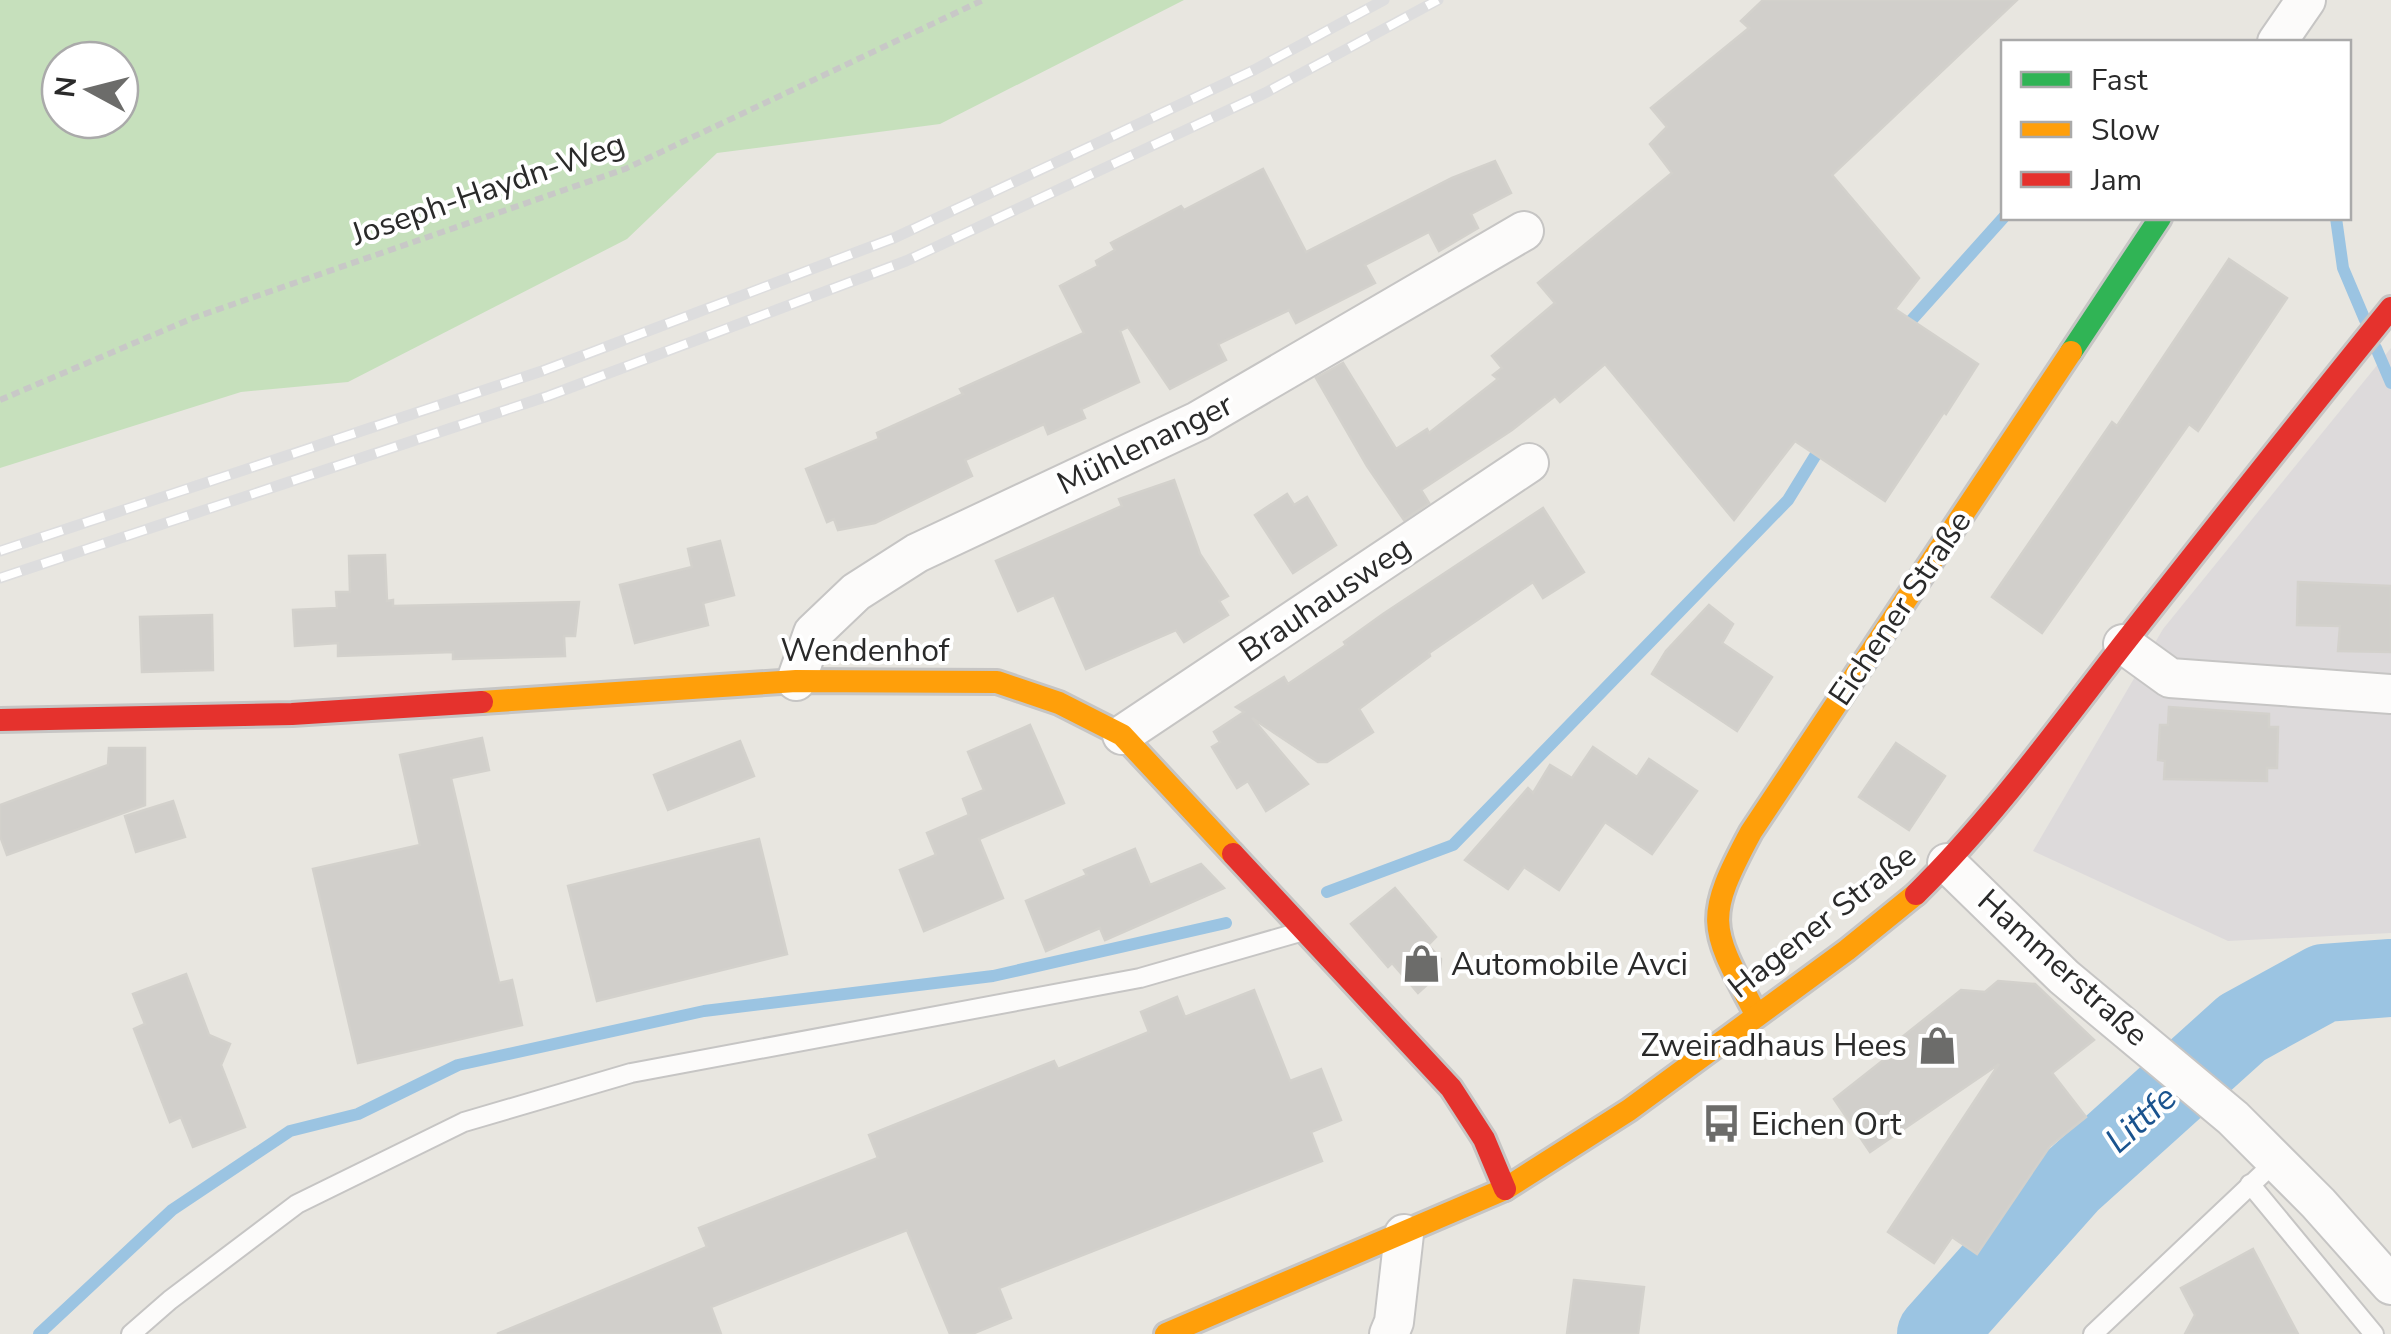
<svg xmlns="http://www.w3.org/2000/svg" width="2391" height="1334" font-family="'Nunito Sans',sans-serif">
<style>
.industrial{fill:#dddadb}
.green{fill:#c6e0bc;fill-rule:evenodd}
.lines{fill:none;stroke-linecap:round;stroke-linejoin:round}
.stream{stroke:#9bc4e2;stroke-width:12}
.river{stroke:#9bc4e2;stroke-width:78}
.building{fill:#d1cfcb;stroke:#d3d1cc;stroke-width:2.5}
.lane-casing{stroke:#c6c5c4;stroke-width:22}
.street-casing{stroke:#c6c5c4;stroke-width:42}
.fast-casing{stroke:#c6c5c4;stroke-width:28}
.slow-casing{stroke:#c6c5c4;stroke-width:28}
.jam-casing{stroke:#c6c5c4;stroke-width:28}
.path{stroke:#c8c8c7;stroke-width:6;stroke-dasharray:8 5;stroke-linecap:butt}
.lane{stroke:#fcfbfa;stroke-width:18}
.street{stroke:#fcfbfa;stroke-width:38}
.fast{stroke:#30b455;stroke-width:22}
.slow{stroke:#ff9f0a;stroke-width:22}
.jam{stroke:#e5322d;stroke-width:22}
.rail-casing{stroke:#ddddde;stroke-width:11}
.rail{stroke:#fff;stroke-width:8;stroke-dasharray:22;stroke-linecap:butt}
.labels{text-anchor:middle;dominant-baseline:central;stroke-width:8;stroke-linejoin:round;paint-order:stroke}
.street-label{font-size:32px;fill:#2a2a2a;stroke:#fff}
.poi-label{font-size:32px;fill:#2a2a2a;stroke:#fff;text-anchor:start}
.water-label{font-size:35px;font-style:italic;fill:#1a538e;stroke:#fff}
</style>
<rect width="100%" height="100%" fill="#e8e6e0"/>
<path class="industrial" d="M2391,348v585l-163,8 -195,-90 130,-222z"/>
<path class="green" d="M0,0h1184l-244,124 -223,29 -90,86 -279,143 -107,10 -241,76zM60,60h60v60h-60z"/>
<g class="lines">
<g class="stream">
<path d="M2336,218l7,50 22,52"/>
<path d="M1900,333l104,-116"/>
<path d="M2376,348l15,35"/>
<path d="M1327,892l126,-47 335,-345 35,-57"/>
<path d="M39,1334l133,-124 118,-79 68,-17 100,-49 246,-54 289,-35 233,-53"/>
</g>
<path class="river" d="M1936,1334l134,-151 172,-155 82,-45 67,-5"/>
</g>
<g class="building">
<path d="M1763,0h254l-185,175 87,103 -24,31 83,55 -32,50 -2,-2 -59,89 -90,-60 -61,79 -129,-156 -45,38 -5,-6 -43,34 -91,60 8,13 -25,17 -37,-54 -51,-88 27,-15 53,86 31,-20 2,4 69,-54 -5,-4 9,-7 -10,-12 63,-53 -17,-20 134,-110 -22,-29 17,-17 -16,-19 98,-80 -8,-7z"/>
<path d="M1495,161l16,32 -40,21 7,14 -39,23 -10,-19 -64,33 10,18 -79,40 -7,-13 -71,34 8,16 -56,29 -42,-62 -8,4 19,51 -58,27 4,9 -37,16 -4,-10 -79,36 7,16 -97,47 -37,7 -4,-11 -7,3 -21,-53 73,-30 -2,-6 86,-39 -3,-5 124,-56 -24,-47 38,-20 -2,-5 19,-11 -4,-7 70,-37 3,4 79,-41 43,83 146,-74z"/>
<path d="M2229,259l58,39 -89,133 -9,-7 -147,209 -50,-36 120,-175 5,4z"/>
<path d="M1174,480l26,74 28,42 -9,5 9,14 -44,27 -8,-12 -90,39 -32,-74 -36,16 -22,-50 126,-55 -3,-7z"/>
<path d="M1287,494l7,11 13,-8 29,48 -43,28 -38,-58z"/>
<path d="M1543,508l41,64 -41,26 -10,-16 -104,71 1,3 -71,53 14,23 -46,30h-9l-66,-44 56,66 -42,27 -18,-30 -11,7 -25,-41 8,-5 -6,-10 30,-20 -8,-5 48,-30 4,7 58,-39 -2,-3 39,-28z"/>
<path d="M720,541l14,54 -31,8 5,22 -73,18 -15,-58 72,-18 -4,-18z"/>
<path d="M385,555l2,46 6,-1v6l186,-4 -4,34h-11l1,20 -112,3v-7l-115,4v-13l-43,3 -2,-36 44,-2 -1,-16h14l-1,-36z"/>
<path d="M2298,582l93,4v66l-53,-1 2,-25 -43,-1z"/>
<path d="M1709,605l24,19 -11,19 50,34 -35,54 -85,-57 14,-23z"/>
<path d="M212,615l1,55 -71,2 -2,-55z"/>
<path d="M2169,707l100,7v13h9l-1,41h-10v13l-103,-2 1,-18 -7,-1 2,-35h8z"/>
<path d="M1030,725l34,78 -85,36 24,59 -79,33 -24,-61 36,-15 -9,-22 42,-18 -6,-16 21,-9 -16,-38z"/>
<path d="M482,738l7,32 -38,8 48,205 13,-3 10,45 -164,38 -45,-194 107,-24 -20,-90z"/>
<path d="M740,741l14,35 -86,34 -14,-35z"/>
<path d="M1896,743l49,33 -36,54 -50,-33z"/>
<path d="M1593,747l44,30 12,-18 48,32 -45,63 -47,-32 -46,68 -35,-23 -16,22 -43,-29 63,-72 5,5 17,-28 22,13z"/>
<path d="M109,748h36v57l-138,50 -7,-19v-31l108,-40z"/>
<path d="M173,801l12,36 -49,15 -11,-36z"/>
<path d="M759,839l28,115 -190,47 -29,-115z"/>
<path d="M1135,849l15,36 51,-21 23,24 -119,52 -5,-12 -54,23 -20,-50 61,-26 -3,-5z"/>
<path d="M1395,888l41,49 -8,8 13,14 -1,14 -22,20 -26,-30 -4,4 -37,-43z"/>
<path d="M186,974l23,61 21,9 -9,21 24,62 -52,20 -12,-30 -11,5 -36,-93 11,-5 -12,-30z"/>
<path d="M1998,981l37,3 59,56 -42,33 34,44 -36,29 -73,108 -25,-17 -18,26 -46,-31 111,-168 -129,88 -36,-53 66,-52 -4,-5 65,-52 24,2z"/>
<path d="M1254,990l36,91 31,-12 20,51 -30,12 11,29 -323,127 12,30 -39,16h-22l-43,-104 -196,77 10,27h-224l210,-87 -8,-19 179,-70 -9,-23 185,-74 4,8 91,-37 -8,-20 36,-15 8,20z"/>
<path d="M2253,1249l45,85h-113l10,-19 -14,-27z"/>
<path d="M1574,1280l70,7 -6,47h-71z"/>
</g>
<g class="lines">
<defs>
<g id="lane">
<path d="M2250,1184l124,150"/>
<path d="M131,1334l39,-34 127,-96 167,-82 167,-49 509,-95 160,-46"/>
<path d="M2093,1334l183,-173"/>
</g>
<g id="street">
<path d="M2277,42l29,-42"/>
<path d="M2123,644l47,34 221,16"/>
<path d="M796,681l17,-48 43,-41 61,-39 281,-132 326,-190"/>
<path d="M1122,735l407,-272"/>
<path d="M1947,863l117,114 169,141 85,85 73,82"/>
<path d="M1389,1334l5,-12 10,-88"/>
</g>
<path id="fast" d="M2071,352l89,-134"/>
<g id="slow">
<path d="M482,702l314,-21 201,1 62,21 63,32 111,119"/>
<path d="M1756,1014c-46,-87 -53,-93 -5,-182l320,-480"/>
<path d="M1166,1334l339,-145 124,-79 218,-160 69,-56"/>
</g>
<g id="jam">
<path d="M0,720l292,-6 190,-12"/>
<path d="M1233,854l218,234 33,51 21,50"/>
<path d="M1916,894c78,-77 142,-166 209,-252 88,-112 176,-223 266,-334"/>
</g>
</defs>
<use href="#lane" class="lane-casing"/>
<use href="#street" class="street-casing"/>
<use href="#fast" class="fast-casing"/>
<use href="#slow" class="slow-casing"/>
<use href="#jam" class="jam-casing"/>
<path class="path" d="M0,400l193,-82 432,-149 358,-169"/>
<use href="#lane" class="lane"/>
<use href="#street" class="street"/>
<use href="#fast" class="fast"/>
<use href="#slow" class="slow"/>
<use href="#jam" class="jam"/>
<defs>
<g id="rail">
<path d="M0,551l542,-180 352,-133 360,-168 130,-70"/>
<path d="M0,578l548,-182 358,-135 359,-168 173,-93"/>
</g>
</defs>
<use href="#rail" class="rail-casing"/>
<use href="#rail" class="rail"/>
</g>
<defs>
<symbol id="shop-bare" viewBox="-9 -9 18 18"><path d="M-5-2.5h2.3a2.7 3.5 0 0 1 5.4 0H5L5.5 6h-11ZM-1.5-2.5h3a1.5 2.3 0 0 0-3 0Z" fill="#6c6c6a" stroke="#fff" stroke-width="2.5" paint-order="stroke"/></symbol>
<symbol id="bus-bare" viewBox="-9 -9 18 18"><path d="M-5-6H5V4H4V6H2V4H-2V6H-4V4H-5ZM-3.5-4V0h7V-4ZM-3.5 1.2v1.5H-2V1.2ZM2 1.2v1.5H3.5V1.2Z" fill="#6c6c6a" stroke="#fff" stroke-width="2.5" paint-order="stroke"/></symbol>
</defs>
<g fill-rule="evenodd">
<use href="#shop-bare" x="1394" y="936" width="55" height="55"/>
<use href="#shop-bare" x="1910" y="1018" width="55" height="55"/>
<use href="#bus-bare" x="1694" y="1096" width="55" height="55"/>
</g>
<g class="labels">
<g class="street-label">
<text transform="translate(488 189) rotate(-19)">Joseph-Haydn-Weg</text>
<text transform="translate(1145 444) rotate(-26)">Mühlenanger</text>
<text transform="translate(1325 599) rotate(-34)">Brauhausweg</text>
<text transform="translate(1900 608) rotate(-56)">Eichener Straße</text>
<text x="865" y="650">Wendenhof</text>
<text transform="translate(1822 921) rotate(-38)">Hagener Straße</text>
<text transform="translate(2063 968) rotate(42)">Hammerstraße</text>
</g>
<g class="poi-label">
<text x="1451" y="964">Automobile Avci</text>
<text x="1907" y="1045" text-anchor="end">Zweiradhaus Hees</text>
<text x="1751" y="1124">Eichen Ort</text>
</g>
<g class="water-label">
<text transform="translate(2141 1119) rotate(-42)">Littfe</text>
</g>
</g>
<rect x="2001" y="40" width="350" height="180" fill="#ffffff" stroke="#aaaaaa" stroke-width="2.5"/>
<rect x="2021" y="72" width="50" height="15" fill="#30b455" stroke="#aaaaaa" stroke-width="2.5"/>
<text x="2091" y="90" font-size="30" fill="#2a2a2a">Fast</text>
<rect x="2021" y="122" width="50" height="15" fill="#ff9f0a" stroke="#aaaaaa" stroke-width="2.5"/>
<text x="2091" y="140" font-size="30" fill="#2a2a2a">Slow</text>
<rect x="2021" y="172" width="50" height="15" fill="#e5322d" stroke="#aaaaaa" stroke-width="2.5"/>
<text x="2091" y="190" font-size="30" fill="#2a2a2a">Jam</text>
<g transform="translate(90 90) rotate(277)"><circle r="48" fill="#ffffff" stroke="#aaaaaa" stroke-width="2.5"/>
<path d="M0-8L18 38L0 25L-18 38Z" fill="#6c6c6a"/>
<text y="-15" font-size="28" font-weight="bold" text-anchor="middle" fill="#2a2a2a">N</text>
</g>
</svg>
